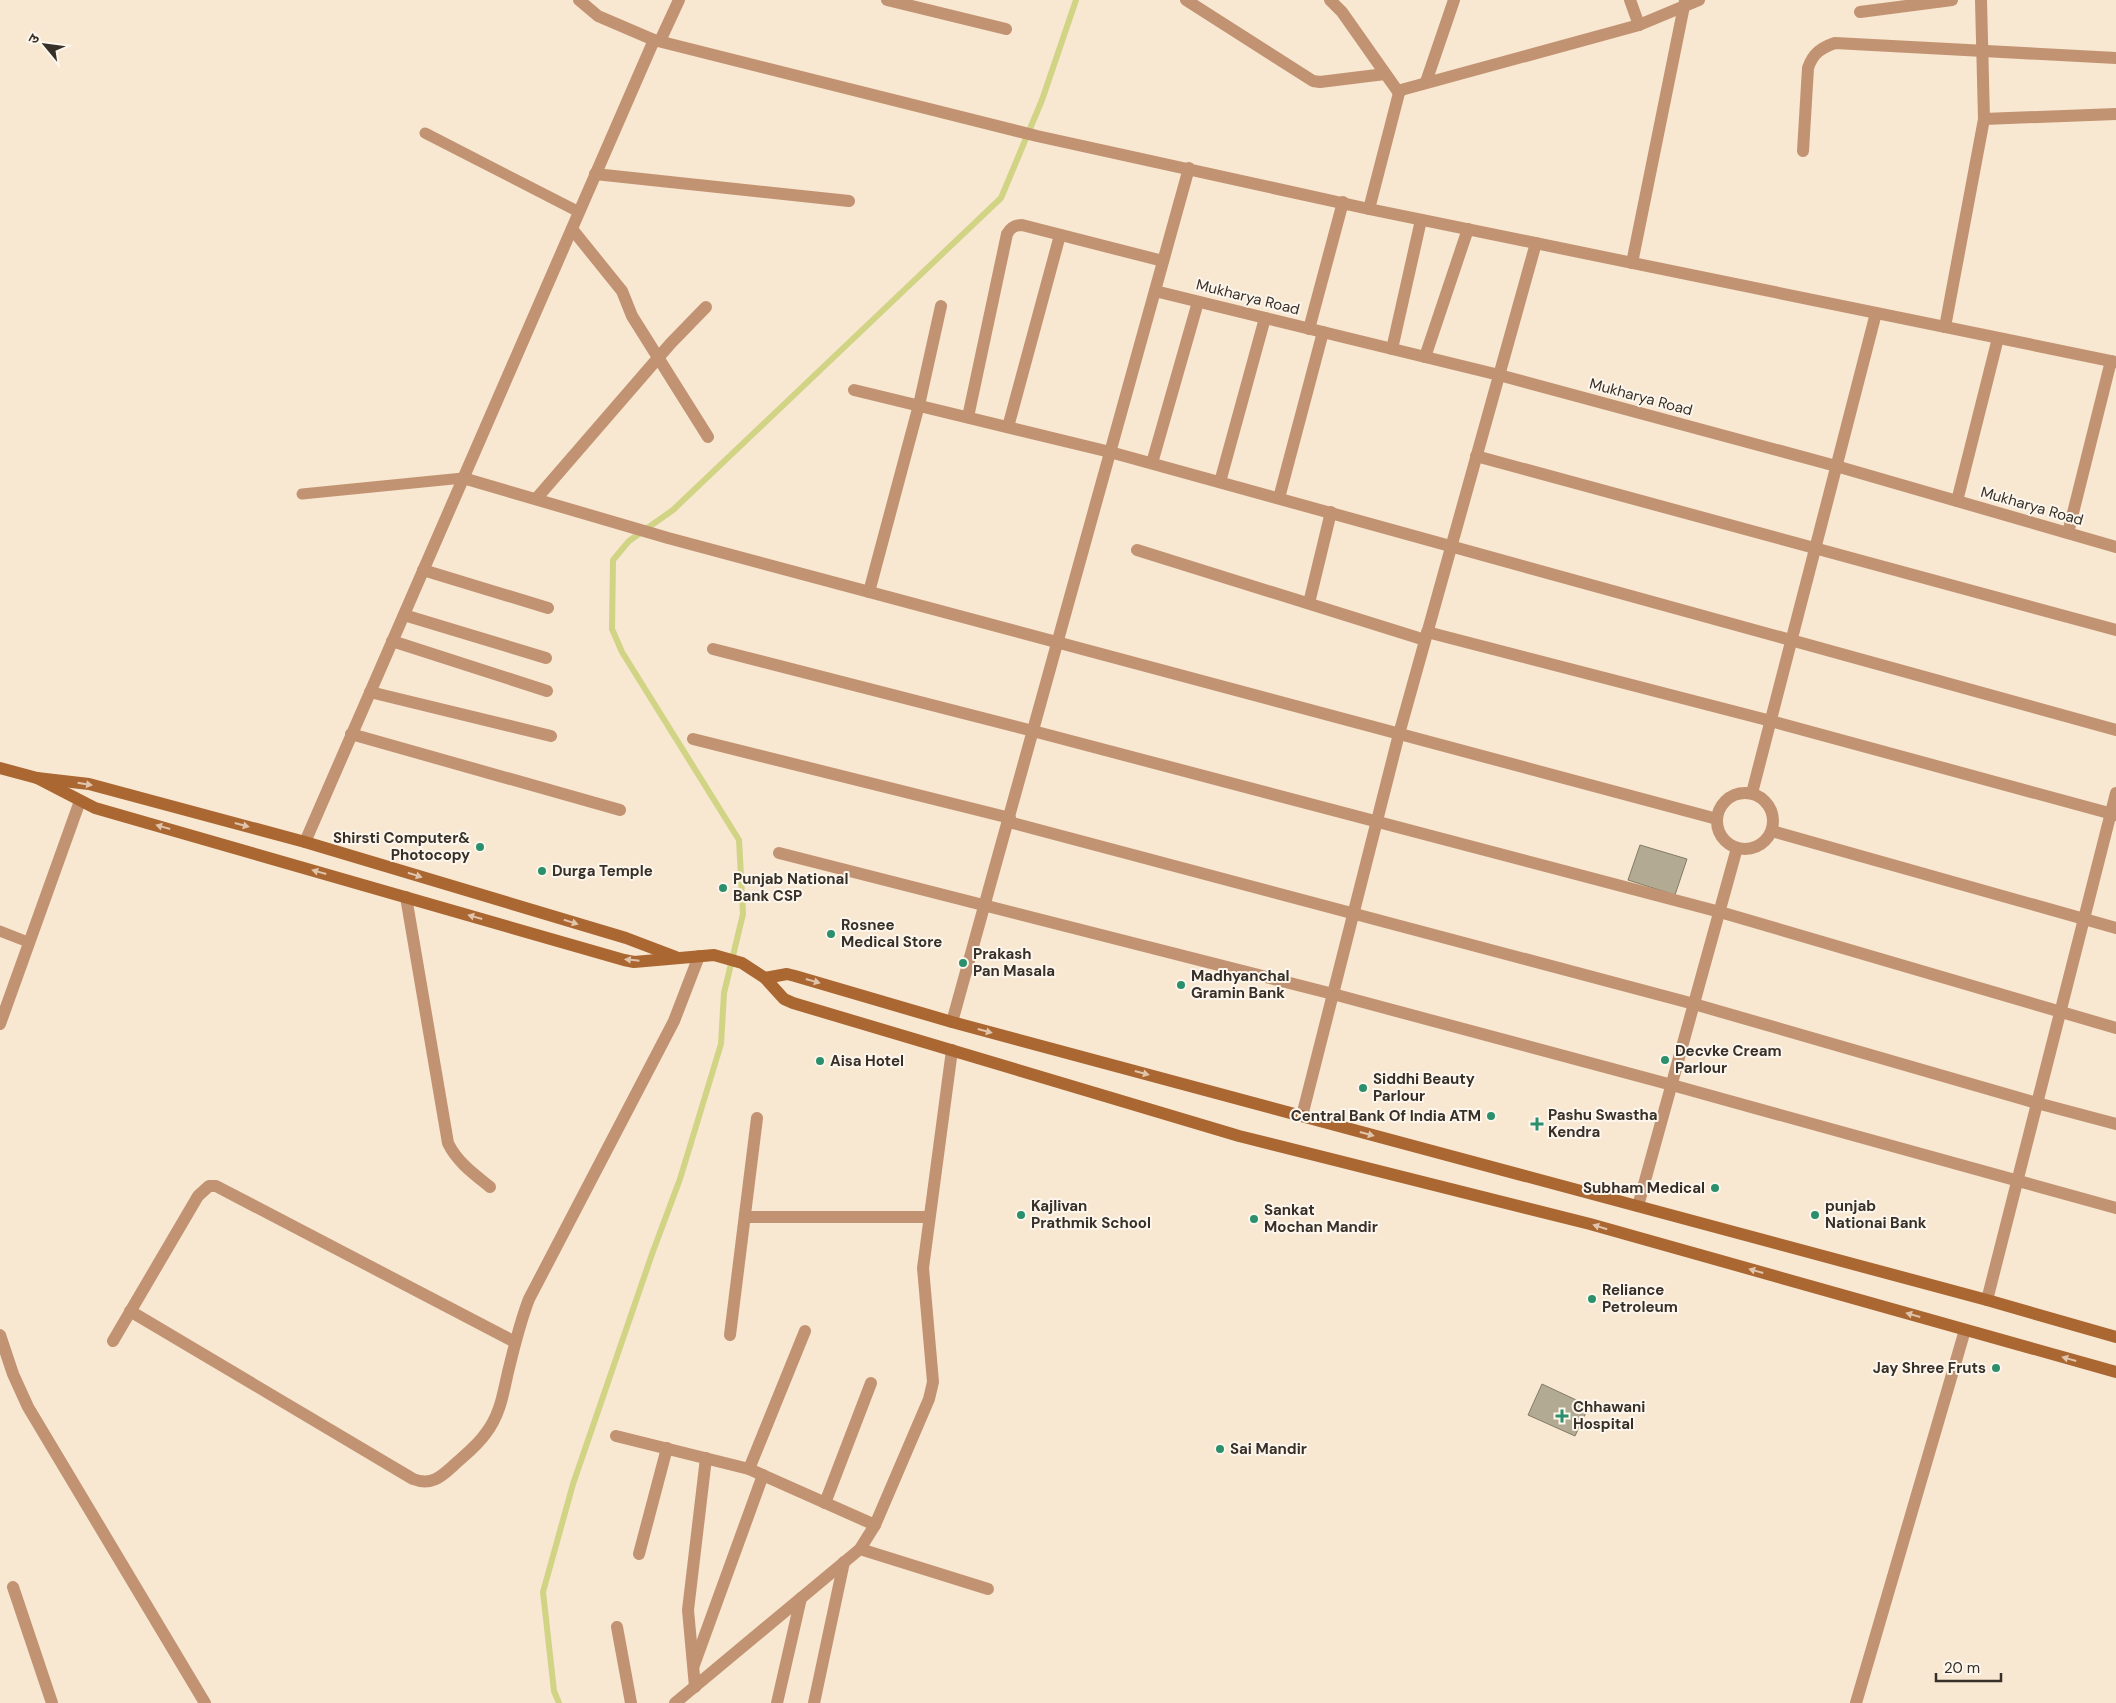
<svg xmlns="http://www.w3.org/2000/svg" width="2116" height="1703" font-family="'DM Sans','Noto Sans Devanagari',sans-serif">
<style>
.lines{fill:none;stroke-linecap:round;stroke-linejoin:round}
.stream{stroke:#d1d484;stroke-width:6}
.building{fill:#b2aa92;stroke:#837c65}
.service{stroke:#c29372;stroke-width:11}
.minor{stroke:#c29372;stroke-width:12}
.tertiary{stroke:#c29372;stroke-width:12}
.secondary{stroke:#ab6732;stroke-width:12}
.oneway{fill:#e0c4ac}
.poi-dot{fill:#2b8f6b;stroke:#fdf6ed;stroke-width:2}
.labels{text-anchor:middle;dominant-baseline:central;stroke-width:4;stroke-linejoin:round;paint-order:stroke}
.street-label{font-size:15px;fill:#373028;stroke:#fdf6ed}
.poi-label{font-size:15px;font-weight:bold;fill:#373028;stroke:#fdf6ed;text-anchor:start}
</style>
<rect width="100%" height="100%" fill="#f8e7d1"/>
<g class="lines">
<path class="stream" d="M559,1703l-5,-12 -11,-99 30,-108 79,-230 28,-75 41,-135 3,-51 19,-79 -4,-74 -117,-188 -10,-23 1,-69 16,-19 44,-31 328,-312 41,-98 34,-100"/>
</g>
<g class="building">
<path d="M1640,845l47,14 -12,36 -47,-15z"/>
<path d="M1542,1384l47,22 -14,30 -47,-21z"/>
</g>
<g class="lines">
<g class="service">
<path d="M425,133l154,79"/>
<path d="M302,494l161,-16"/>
<path d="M0,931l28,11"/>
</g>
<g class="minor">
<path d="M887,0l119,29"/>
<path d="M1186,0l127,81 7,1 65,-8"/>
<path d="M1330,0l12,12 57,81"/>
<path d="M1630,0l9,25"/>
<path d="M1860,12l92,-12"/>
<path d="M660,41l19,-41"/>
<path d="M1426,82l28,-82"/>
<path d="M1984,119l132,-5"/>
<path d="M1803,151l5,-83c5,-15 13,-20 27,-25l281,15"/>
<path d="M595,174l254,27"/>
<path d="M1369,209l30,-116 2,-3 238,-65 60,-25"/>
<path d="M572,229l50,62 10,25 76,121"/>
<path d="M1632,263l53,-262"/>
<path d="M1155,291l344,84 337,91 280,81"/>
<path d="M1945,327l39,-208 -3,-119"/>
<path d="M1309,329l34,-127"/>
<path d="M1392,349l29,-129"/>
<path d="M1425,357l43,-128"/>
<path d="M854,390l256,62 1006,278"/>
<path d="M968,417l39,-183c4,-7 8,-9 15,-9l141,36"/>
<path d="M1008,427l52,-192"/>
<path d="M1476,456l640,174"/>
<path d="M1152,463l46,-161"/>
<path d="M463,478l205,60 1049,281"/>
<path d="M1220,482l45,-164"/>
<path d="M1279,498l44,-166"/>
<path d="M536,499l135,-156 35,-36"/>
<path d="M1957,501l41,-163"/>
<path d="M2068,533l43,-172"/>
<path d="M1137,550l288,90"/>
<path d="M423,570l125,38"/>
<path d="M869,592l50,-187 22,-99"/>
<path d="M1309,603l22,-91"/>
<path d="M404,615l142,43"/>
<path d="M1427,632l344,89 345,94"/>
<path d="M392,641l155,50"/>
<path d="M713,649l320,82 687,181 396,116"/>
<path d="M370,692l181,44"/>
<path d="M351,734l269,76"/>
<path d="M693,739l317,79"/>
<circle cx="1745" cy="821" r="28"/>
<path d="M1752,793l124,-480"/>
<path d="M1009,822l685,182 343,99 79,21"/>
<path d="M1772,831l344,97"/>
<path d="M779,853l554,141 339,91 444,123"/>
<path d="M406,897l42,246c9,19 26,31 42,44"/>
<path d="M952,1022l237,-854"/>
<path d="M0,1024l80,-223"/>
<path d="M1302,1116l97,-382 137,-491"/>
<path d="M1638,1206l99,-358"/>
<path d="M745,1217h184"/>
<path d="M1987,1300l129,-507"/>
<path d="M130,1311l283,168c18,7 28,-2 40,-13 12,-11 24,-20 33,-33 14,-18 17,-39 22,-61 6,-25 12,-50 21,-73l145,-278 25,-65"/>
<path d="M0,1335l13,39 15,33 177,296"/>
<path d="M730,1335l27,-217"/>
<path d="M113,1341l85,-145 11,-10h7l299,156"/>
<path d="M616,1436l133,33 126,56"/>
<path d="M749,1469l56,-138"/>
<path d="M825,1503l46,-120"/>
<path d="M860,1549l128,40"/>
<path d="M639,1554l28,-106"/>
<path d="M13,1587l39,116"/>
<path d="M617,1627l14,76"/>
<path d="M694,1665l69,-190"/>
<path d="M695,1687l-7,-77 18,-152"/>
<path d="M675,1703l185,-154 15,-24 54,-126 4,-17 -10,-114 29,-218"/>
<path d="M777,1703l24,-105"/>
<path d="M814,1703l30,-141"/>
<path d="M1856,1703l109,-373"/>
</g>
<g class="tertiary">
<path d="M579,0l19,16 56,24"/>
<path d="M305,842l349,-802 383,96 332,73 747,153"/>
</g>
<g class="secondary">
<path d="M0,768l37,10 52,6 216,58 321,96 50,19"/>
<path d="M37,778l58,30 529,152 10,2 80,-7 28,8 23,15 19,21 9,4 446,133 351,88 526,148"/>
<path d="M765,978l22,-4 8,2 157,46 1035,278 129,37"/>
</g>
</g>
<defs><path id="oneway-solid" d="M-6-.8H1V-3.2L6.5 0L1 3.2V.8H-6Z" transform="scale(1.25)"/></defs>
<g class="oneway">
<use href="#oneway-solid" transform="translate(85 784) rotate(9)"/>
<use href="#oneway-solid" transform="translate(242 825) rotate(15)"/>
<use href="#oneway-solid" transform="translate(163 827) rotate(-164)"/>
<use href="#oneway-solid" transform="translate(319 872) rotate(-164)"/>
<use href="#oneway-solid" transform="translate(415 875) rotate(17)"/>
<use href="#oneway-solid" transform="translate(475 917) rotate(-164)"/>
<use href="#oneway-solid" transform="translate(571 922) rotate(17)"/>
<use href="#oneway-solid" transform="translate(632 960) rotate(-174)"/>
<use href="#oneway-solid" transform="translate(813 981) rotate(16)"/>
<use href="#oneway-solid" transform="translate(985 1031) rotate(15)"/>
<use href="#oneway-solid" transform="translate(1142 1073) rotate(15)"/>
<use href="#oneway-solid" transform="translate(1367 1134) rotate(15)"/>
<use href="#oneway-solid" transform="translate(1600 1227) rotate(-163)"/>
<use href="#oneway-solid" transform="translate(1756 1271) rotate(-164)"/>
<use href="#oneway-solid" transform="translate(1913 1315) rotate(-164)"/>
<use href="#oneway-solid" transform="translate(2069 1359) rotate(-164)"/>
</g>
<g class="poi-dot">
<circle cx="480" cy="847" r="5"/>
<circle cx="542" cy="871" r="5"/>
<circle cx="723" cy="888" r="5"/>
<circle cx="831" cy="934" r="5"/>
<circle cx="963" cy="963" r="5"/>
<circle cx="1181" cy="985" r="5"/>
<circle cx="1665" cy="1060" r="5"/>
<circle cx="820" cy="1061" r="5"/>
<circle cx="1363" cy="1088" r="5"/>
<circle cx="1491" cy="1116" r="5"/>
<path d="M1534.5 1116.5h5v5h5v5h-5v5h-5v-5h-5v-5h5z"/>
<circle cx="1715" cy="1188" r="5"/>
<circle cx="1021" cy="1215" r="5"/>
<circle cx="1815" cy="1215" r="5"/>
<circle cx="1254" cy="1219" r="5"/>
<circle cx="1592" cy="1299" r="5"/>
<circle cx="1996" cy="1368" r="5"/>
<path d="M1559.5 1408.5h5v5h5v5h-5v5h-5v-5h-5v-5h5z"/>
<circle cx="1220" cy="1449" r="5"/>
</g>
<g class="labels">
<g class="street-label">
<text transform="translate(1248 297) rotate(14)">Mukharya Road</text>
<text transform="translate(1641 397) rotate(15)">Mukharya Road</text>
<text transform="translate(2032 506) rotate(16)">Mukharya Road</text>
</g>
<g class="poi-label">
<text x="470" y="838" text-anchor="end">Shirsti Computer&amp;<tspan x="470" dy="17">Photocopy</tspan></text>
<text x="552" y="871">Durga Temple</text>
<text x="733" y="879">Punjab National<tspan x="733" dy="17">Bank CSP</tspan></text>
<text x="841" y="925">Rosnee<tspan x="841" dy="17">Medical Store</tspan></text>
<text x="973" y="954">Prakash<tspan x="973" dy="17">Pan Masala</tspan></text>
<text x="1191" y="976">Madhyanchal<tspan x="1191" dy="17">Gramin Bank</tspan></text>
<text x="1675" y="1051">Decvke Cream<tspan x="1675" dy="17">Parlour</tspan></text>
<text x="830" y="1061">Aisa Hotel</text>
<text x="1373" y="1079">Siddhi Beauty<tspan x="1373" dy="17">Parlour</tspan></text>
<text x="1548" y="1115">Pashu Swastha<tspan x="1548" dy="17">Kendra</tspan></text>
<text x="1481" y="1116" text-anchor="end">Central Bank Of India ATM</text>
<text x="1705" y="1188" text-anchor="end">Subham Medical</text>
<text x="1031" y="1206">Kajlivan<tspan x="1031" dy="17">Prathmik School</tspan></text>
<text x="1825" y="1206">punjab<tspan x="1825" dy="17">Nationai Bank</tspan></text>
<text x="1264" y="1210">Sankat<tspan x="1264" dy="17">Mochan Mandir</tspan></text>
<text x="1602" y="1290">Reliance<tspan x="1602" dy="17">Petroleum</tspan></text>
<text x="1986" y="1368" text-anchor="end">Jay Shree Fruts</text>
<text x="1573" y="1407">Chhawani<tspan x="1573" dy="17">Hospital</tspan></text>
<text x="1230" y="1449">Sai Mandir</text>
</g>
</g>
<g transform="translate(45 45) rotate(299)" stroke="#fdf6ed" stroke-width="4" paint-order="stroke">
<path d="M0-4L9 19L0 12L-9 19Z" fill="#373028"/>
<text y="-8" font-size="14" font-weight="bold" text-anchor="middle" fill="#373028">उ</text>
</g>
<path d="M1936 1673v8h65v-8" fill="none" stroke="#373028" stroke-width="2.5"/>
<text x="1944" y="1673" font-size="15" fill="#373028" stroke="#fdf6ed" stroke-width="4" paint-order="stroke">20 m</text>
</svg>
